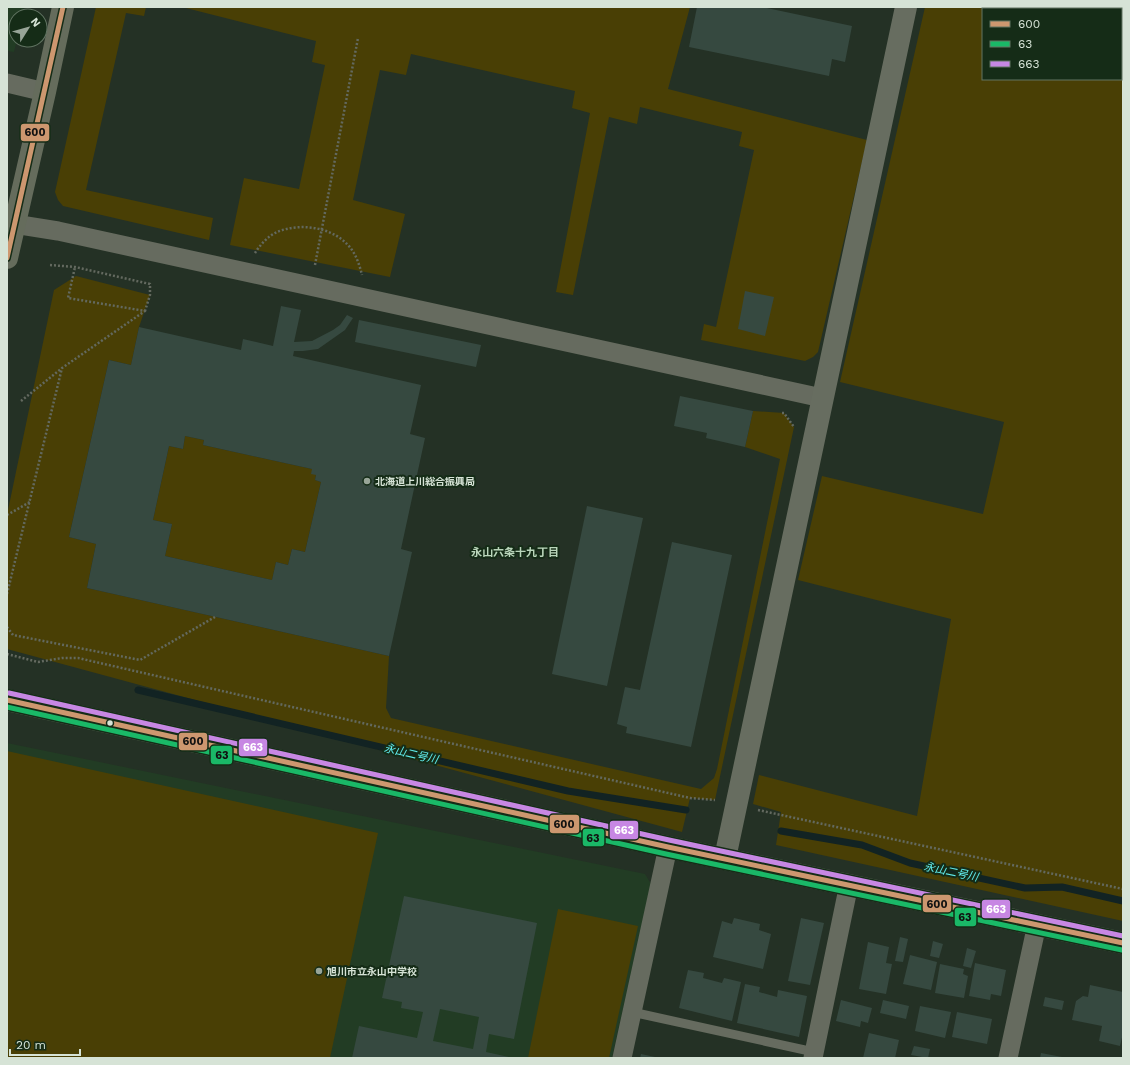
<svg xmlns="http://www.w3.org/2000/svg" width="1130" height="1065" font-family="'Work Sans','Noto Sans JP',sans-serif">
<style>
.built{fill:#223c24}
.green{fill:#493f05;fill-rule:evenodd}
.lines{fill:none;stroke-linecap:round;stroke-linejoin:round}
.stream{stroke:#122323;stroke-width:7}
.building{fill:#364940;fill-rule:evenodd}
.path{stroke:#63695f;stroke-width:2.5;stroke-dasharray:2 2;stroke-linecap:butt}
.lane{stroke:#666b5f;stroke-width:9}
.street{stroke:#666b5f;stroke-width:19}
.secondary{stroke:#676d60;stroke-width:22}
.primary{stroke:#656c5c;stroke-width:22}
.bus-1-casing{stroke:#152c17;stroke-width:8}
.bus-2-casing{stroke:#152c17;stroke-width:8}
.bus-3-casing{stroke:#152c17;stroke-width:8}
.bus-1{stroke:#cd976f;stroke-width:5}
.bus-2{stroke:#1ab867;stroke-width:5}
.bus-3{stroke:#c787e3;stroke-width:5}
.poi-dot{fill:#98a598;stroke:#152c17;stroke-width:1.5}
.bus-dot{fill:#d6e3d6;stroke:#152c17;stroke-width:1.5}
.labels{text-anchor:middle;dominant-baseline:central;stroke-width:4;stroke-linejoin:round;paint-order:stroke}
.poi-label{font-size:10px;font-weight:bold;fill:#d6e3d6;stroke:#152c17;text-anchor:start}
.neighbourhood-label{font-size:11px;font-weight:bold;fill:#b9d5ba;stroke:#152c17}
.water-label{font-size:11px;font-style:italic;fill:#62eef0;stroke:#152c17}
.line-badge{stroke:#152c17;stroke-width:1.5}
.badge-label{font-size:11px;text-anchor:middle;font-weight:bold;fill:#fff}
.pale-badge-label{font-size:11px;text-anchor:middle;font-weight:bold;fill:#111}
</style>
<rect width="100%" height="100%" fill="#243125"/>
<g class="built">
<path d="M7,7h17l-2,9h-6l1,24 -3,12 -7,-1z"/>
<path d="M7,743l638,131 6,10 -39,174h-605z"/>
</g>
<g class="green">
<path d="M96,7h50l-2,9 -18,-3 -40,177 127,28 -4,22 -146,-34 -5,-6 -3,-8z"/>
<path d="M182,7h508l-22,82 199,51 -49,212 -5,5 -8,4 -104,-21 3,-16 12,3 38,-177 -15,-4 3,-14 -102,-25 -3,17 -28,-7 -36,178 -17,-3 34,-179 -18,-5 3,-17 -164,-37 -5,21 -26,-5 -27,130 52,14 -15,63 -160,-32 14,-67 55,11 26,-124 -13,-3 4,-21z"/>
<path d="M925,7h198v914l-347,-76 5,-33 -28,-8 6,-29 158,41 34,-197 -153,-39 24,-104 161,38 21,-92 -164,-40zM983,9h138v70h-138z"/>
<path d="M76,276l74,19 -11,32 -8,38 -22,-5 -40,177 27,7 -9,44 302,68 -3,52 5,10 310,71 13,-11 3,-9 63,-310 -35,-12 8,-36 31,2 10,14 -79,373 -25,-2 -8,34 -675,-183v-134l47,-225z"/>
<path d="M185,436l19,4 -1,5 109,24 4,6 -1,5 6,2 -16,70 -13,-3 -4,16 -12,-3 -4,18 -107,-24 7,-32 -19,-4 16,-74 14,3z"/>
<path d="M7,751l371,82 -48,225h-323z"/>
<path d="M558,909l80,17 -29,132h-81z"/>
</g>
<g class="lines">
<g class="stream">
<path d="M138,690l430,101 118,19"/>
<path d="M781,831l81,14 48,18 115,25 37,-1 61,14"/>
</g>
</g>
<g class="building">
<path d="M697,7h65l90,19 -7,36 -13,-3 -3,17 -140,-29z"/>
<path d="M745,291l29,6 -9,39 -27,-7z"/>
<path d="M281,306l20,4 -7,32 18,-1 21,-11 7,-5 7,-10 6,3 -8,12 -27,19 -15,2h-9l-1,5 128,29 -11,49 15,4 -24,111 11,3 -23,104 -302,-68 9,-44 -27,-7 40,-177 22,5 8,-38 102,23 2,-11 30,7zM185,436l19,4 -1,5 109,24 -1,5 5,1 -1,5 6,2 -16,70 -13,-3 -4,16 -12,-3 -4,18 -107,-24 7,-32 -19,-4 16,-74 14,3z"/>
<path d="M359,320l122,25 -5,22 -121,-25z"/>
<path d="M680,396l73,15 -8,36 -39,-9 1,-5 -33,-7z"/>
<path d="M587,506l56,12 -36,168 -55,-12z"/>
<path d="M672,542l60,13 -41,192 -65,-14 1,-6 -10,-3 8,-37 15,3z"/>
<path d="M404,896l133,27 -23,116 -25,-5 -3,18 27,6h-161l7,-32 58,12 6,-26 -22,-4 1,-6 -20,-4zM440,1009l39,8 -6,32 -40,-8z"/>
<path d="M734,918l26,6 -1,6 12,4 -8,35 -50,-12 9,-36 10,3z"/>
<path d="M801,918l23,5 -14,62 -22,-4z"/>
<path d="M900,937l8,2 -5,23 -8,-1z"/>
<path d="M933,941l10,3 -4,14 -9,-2z"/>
<path d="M868,942l21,5 -3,16 6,1 -6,30 -27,-5z"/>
<path d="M967,948l9,3 -5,17 -8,-2z"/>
<path d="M910,955l27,7 -6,28 -28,-6z"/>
<path d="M975,963l31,7 -5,26 -10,-2 -1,6 -21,-4z"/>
<path d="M940,964l24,5 -1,5 5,2 -4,22 -29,-5z"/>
<path d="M688,970l16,3 -1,5 19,5 2,-5 17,4 -9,39 -53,-13z"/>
<path d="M745,984l15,3 -1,5 18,5 1,-7 29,6 -8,41 -62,-14z"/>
<path d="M1090,985l33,7v41l-3,13 -21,-5 3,-15 -30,-6 4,-19 7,-5 5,1z"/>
<path d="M1045,997l19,4 -2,9 -19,-4z"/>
<path d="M841,1000l31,8 -4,15 -7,-2 -1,6 -24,-6z"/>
<path d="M883,1000l26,6 -3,13 -26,-6z"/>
<path d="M920,1006l31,6 -6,26 -30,-7z"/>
<path d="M957,1012l35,7 -5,25 -35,-7z"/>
<path d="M869,1033l30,7 -4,18h-32z"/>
<path d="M914,1046l16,3 -2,9 -17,-3z"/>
<path d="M1041,1053l21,4v1h-22z"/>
<path d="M641,1054l14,3v1h-15z"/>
</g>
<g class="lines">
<g class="path">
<path d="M255,253c5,-8 13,-17 22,-21 24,-10 59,-5 75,18 5,7 8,17 10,25"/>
<path d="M50,265l25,2 75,17v11l-5,16"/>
<path d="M315,265l43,-227"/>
<path d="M21,401l41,-33 83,-57 -77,-13 7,-31"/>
<path d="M782,413h2l10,14"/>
<path d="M7,515l23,-13"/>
<path d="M7,594l55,-226"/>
<path d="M7,627l6,8 127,25 75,-43"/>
<path d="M7,654l31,8 24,-4h16l612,140 25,2"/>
<path d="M758,810l365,79"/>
</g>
<path class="lane" d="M632,1012l182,40"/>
<g class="street">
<path d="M7,83l38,9"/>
<path d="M14,224l44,7 764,167"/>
<path d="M622,1058l46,-211"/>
<path d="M813,1058l36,-174"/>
<path d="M1008,1058l29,-134"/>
</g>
<g class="secondary">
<path d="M7,700l661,147 455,96"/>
<path d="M725,858l181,-851"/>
</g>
<path class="primary" d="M7,258l38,-166 18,-85"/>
<defs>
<g id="bus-1">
<path d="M7,258l56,-251"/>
<path d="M7,700l661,147 455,96"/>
</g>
<path id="bus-2" d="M7,707l659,147 456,96"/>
<path id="bus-3" d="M9,693l660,147 454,96"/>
</defs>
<use href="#bus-1" class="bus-1-casing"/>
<use href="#bus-2" class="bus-2-casing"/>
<use href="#bus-3" class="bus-3-casing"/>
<use href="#bus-1" class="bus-1"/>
<use href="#bus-2" class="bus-2"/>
<use href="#bus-3" class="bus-3"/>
</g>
<g class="poi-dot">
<circle cx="367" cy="481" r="4"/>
<circle cx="319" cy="971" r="4"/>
</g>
<circle class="bus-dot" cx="110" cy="723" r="3.5"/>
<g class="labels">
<g class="poi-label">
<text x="375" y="481">北海道上川総合振興局</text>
<text x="327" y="971">旭川市立永山中学校</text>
</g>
<g class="neighbourhood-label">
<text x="515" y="552">永山六条十九丁目</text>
</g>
<g class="water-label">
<text transform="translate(411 754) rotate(13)">永山二号川</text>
<text transform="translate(951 872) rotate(12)">永山二号川</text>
</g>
</g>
<g class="line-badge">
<rect x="20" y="123" width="30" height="19" rx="4" fill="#cd976f"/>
<rect x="178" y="732" width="30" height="19" rx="4" fill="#cd976f"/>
<rect x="238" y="738" width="30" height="19" rx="4" fill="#c787e3"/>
<rect x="210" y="745" width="23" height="20" rx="4" fill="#1ab867"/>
<rect x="549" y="814" width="31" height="20" rx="4" fill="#cd976f"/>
<rect x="609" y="820" width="30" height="20" rx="4" fill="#c787e3"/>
<rect x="582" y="828" width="23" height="19" rx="4" fill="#1ab867"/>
<rect x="922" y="894" width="30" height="19" rx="4" fill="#cd976f"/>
<rect x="981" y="899" width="30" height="20" rx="4" fill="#c787e3"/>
<rect x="954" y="907" width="23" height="20" rx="4" fill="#1ab867"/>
</g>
<g class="badge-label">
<text x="253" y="751">663</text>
<text x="624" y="834">663</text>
<text x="996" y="913">663</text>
</g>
<g class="pale-badge-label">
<text x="35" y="136">600</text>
<text x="193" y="745">600</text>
<text x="222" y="759">63</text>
<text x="564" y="828">600</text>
<text x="593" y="842">63</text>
<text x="937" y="908">600</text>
<text x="965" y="921">63</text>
</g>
<rect width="1130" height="1065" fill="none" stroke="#d6e3d6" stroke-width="16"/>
<rect x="982" y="8" width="140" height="72" fill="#152c17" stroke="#627563"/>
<rect x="990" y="21" width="20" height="6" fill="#cd976f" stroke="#627563"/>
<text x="1018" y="28" font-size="12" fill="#d6e3d6">600</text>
<rect x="990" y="41" width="20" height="6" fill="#1ab867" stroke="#627563"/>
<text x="1018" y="48" font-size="12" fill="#d6e3d6">63</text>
<rect x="990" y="61" width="20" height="6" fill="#c787e3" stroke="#627563"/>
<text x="1018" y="68" font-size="12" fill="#d6e3d6">663</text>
<g transform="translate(28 28) rotate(53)"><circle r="19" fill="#152c17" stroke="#627563"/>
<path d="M0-3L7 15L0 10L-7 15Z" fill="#98a598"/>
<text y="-6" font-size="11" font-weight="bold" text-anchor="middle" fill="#d6e3d6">N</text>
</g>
<path d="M10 1049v6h70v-6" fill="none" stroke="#d6e3d6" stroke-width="2"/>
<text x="16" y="1049" font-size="12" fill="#d6e3d6" stroke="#152c17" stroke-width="3" paint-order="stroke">20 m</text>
</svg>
